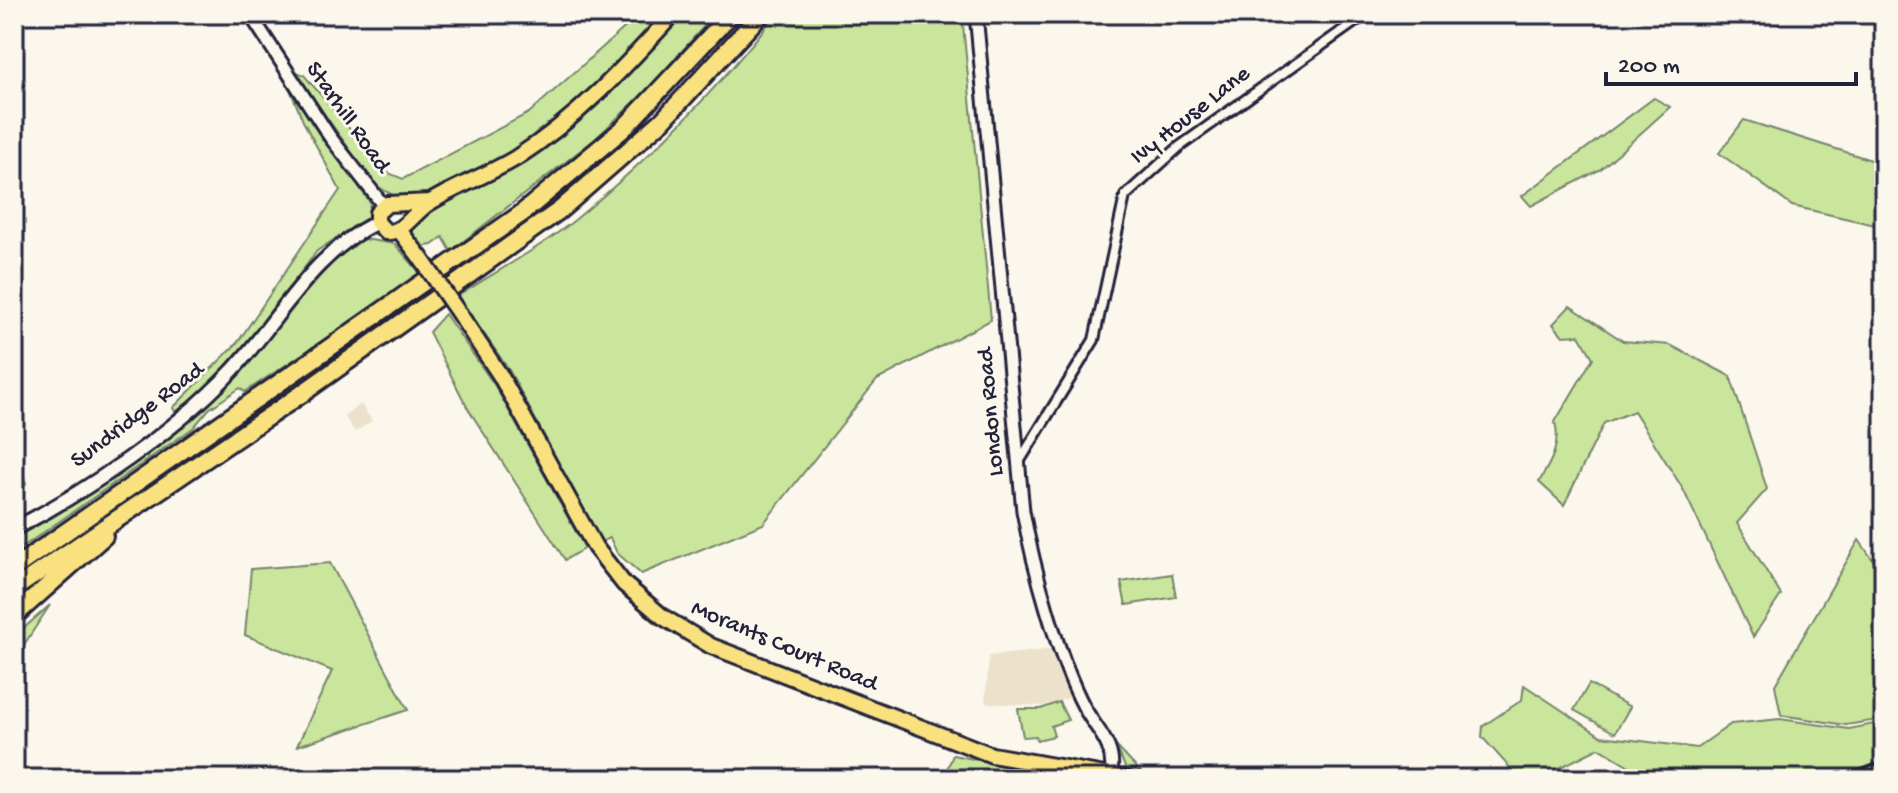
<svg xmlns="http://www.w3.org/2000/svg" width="1898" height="793" font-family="'Gochi Hand',sans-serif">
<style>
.built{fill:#ece2cc}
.green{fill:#cae69d;stroke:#76846c;stroke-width:2}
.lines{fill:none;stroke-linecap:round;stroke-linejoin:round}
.minor-casing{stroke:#22223b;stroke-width:14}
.tertiary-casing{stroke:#22223b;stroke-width:17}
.secondary-casing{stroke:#22223b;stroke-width:18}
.primary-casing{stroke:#22223b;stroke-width:20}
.motorway-casing{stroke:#22223b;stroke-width:22}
.minor{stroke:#fbf7ec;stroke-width:8}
.tertiary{stroke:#fbf7ec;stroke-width:11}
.secondary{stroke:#fbf7ec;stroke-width:12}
.primary{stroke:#fae180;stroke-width:14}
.motorway{stroke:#fae180;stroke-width:16}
.primary-bridge-casing{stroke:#22223b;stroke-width:20;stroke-linecap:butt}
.primary-bridge{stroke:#fae180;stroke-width:14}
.labels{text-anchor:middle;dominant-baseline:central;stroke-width:6;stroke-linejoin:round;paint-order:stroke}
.street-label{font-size:24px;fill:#22223b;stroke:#fbf7ec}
</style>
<rect width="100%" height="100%" fill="#fbf7ec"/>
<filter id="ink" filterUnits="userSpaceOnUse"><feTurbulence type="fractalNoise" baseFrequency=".0125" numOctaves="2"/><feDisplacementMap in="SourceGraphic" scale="16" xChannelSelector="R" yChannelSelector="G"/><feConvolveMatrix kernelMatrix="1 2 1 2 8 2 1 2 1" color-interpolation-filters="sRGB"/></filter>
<g filter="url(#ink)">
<g class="built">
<path d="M361,404l11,17 -17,11 -11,-16z"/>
<path d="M1056,649l16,48 -29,9 -58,-3 4,-47z"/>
</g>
<g class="green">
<path d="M640,14h25l-35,38 -3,-3 -10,16c-42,40 -150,133 -209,133 -13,0 -23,-7 -34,-14l-81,-114 11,5 82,97 17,7 126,-66z"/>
<path d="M683,14h32l-69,77 -51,48 -144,112 -8,-14 -11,8 -12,2 -8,-12 5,-18c41,-20 82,-39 120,-64 57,-37 102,-88 146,-139z"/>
<path d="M776,14h186l29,306 -114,60 -114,144 -122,50 -24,-21 -7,-15 -9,4 -92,-172 -51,-74c39,-25 82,-48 118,-77 73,-60 142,-130 200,-205z"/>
<path d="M285,77l85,126 -2,14 -51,34 -85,113 -56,49 -3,-5 65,-66 102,-152 -37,-69z"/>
<path d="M1654,98l16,9 -69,62 -70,37 -9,-10z"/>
<path d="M1744,120l140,44v63l-92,-21 -73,-53z"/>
<path d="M364,239l31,5 27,31 -177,117 -5,-4 -31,21 -16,19 -179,125v-18l220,-158 89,-109 29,-25z"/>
<path d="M1570,306l53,35 47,4 60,31 37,113 -30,34 44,72 -28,42 -70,-148 -49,-78 -30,12 -40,82 -25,-23c12,-20 22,-37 16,-60l38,-64 -14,-23 -16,1 -10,-12z"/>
<path d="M445,314l50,72 90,162 -20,12 -98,-153 -38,-75z"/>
<path d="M14,453l12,30 -12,26z"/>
<path d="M1859,540l25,36v143l-38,6 -65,-10 -6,-30z"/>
<path d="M330,563l78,147 -111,36 35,-75 -87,-36 6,-66z"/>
<path d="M1172,574l4,23 -50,8 -5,-23z"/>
<path d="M50,605l-36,55v-23z"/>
<path d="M1589,684l41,23 -15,26 -41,-23z"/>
<path d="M1524,685l77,51 96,12 34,-24 49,-5 69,10 35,-7v57h-247l-1,-9 -37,-22 -62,31h-17l-38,-42 1,-11 39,-26z"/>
<path d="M1059,702l9,18 -17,6 3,10 -17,4 -1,-4 -13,1 -5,-28h23z"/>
<path d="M1116,746l31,33 -19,-5z"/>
<path d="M953,755l76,15 71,9h-157z"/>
</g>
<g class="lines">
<defs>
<path id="minor" d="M1019,462l75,-122 31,-144 54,-49 187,-133"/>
<g id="tertiary">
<path d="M250,14l80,123 53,68"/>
<path d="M976,14l47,497c10,55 35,147 61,196 12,23 32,38 27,67"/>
</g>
<path id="secondary" d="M14,529c73,-38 159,-96 216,-156 51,-54 78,-116 147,-151"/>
<g id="primary">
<path d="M430,202l-43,2 -10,9v9l9,10c17,2 28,-20 43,-29 27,-17 59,-28 87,-45 61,-39 109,-91 157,-144"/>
<path d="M399,230l21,27"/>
<path d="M460,315l40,60 95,172 29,37 39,33 48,29 281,109 135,24"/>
</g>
<g id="motorway">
<path d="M14,568l507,-354 103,-86 107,-114"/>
<path d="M14,589l286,-194 260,-185 102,-89 99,-107"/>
<path d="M14,616l90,-80"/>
<path d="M1863,779l21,-8"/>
</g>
</defs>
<use href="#minor" class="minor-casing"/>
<use href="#tertiary" class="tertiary-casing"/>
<use href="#secondary" class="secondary-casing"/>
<use href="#primary" class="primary-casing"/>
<use href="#motorway" class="motorway-casing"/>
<use href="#minor" class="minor"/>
<use href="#tertiary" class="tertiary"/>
<use href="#secondary" class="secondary"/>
<use href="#primary" class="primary"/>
<use href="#motorway" class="motorway"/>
<defs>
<path id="primary-bridge" d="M420,257l40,58"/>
</defs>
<use href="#primary-bridge" class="primary-bridge-casing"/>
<use href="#primary-bridge" class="primary-bridge"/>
</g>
</g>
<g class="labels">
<g class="street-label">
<text transform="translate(1191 116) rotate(-38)">Ivy House Lane</text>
<text transform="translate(347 118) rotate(55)">Starhill Road</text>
<text transform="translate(992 412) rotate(-95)">London Road</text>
<text transform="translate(138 416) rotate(-37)">Sundridge Road</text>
<text transform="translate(784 647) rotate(23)">Morants Court Road</text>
</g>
</g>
<rect width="1898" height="793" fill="none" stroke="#fbf7ec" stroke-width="48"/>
<rect x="24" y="24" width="1850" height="745" fill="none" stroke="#22223b" stroke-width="3" filter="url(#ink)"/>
<path d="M1606 72v12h250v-12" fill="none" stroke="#22223b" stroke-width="4"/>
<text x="1618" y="72" font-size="24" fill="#22223b" stroke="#fbf7ec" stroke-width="6" paint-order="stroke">200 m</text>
</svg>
